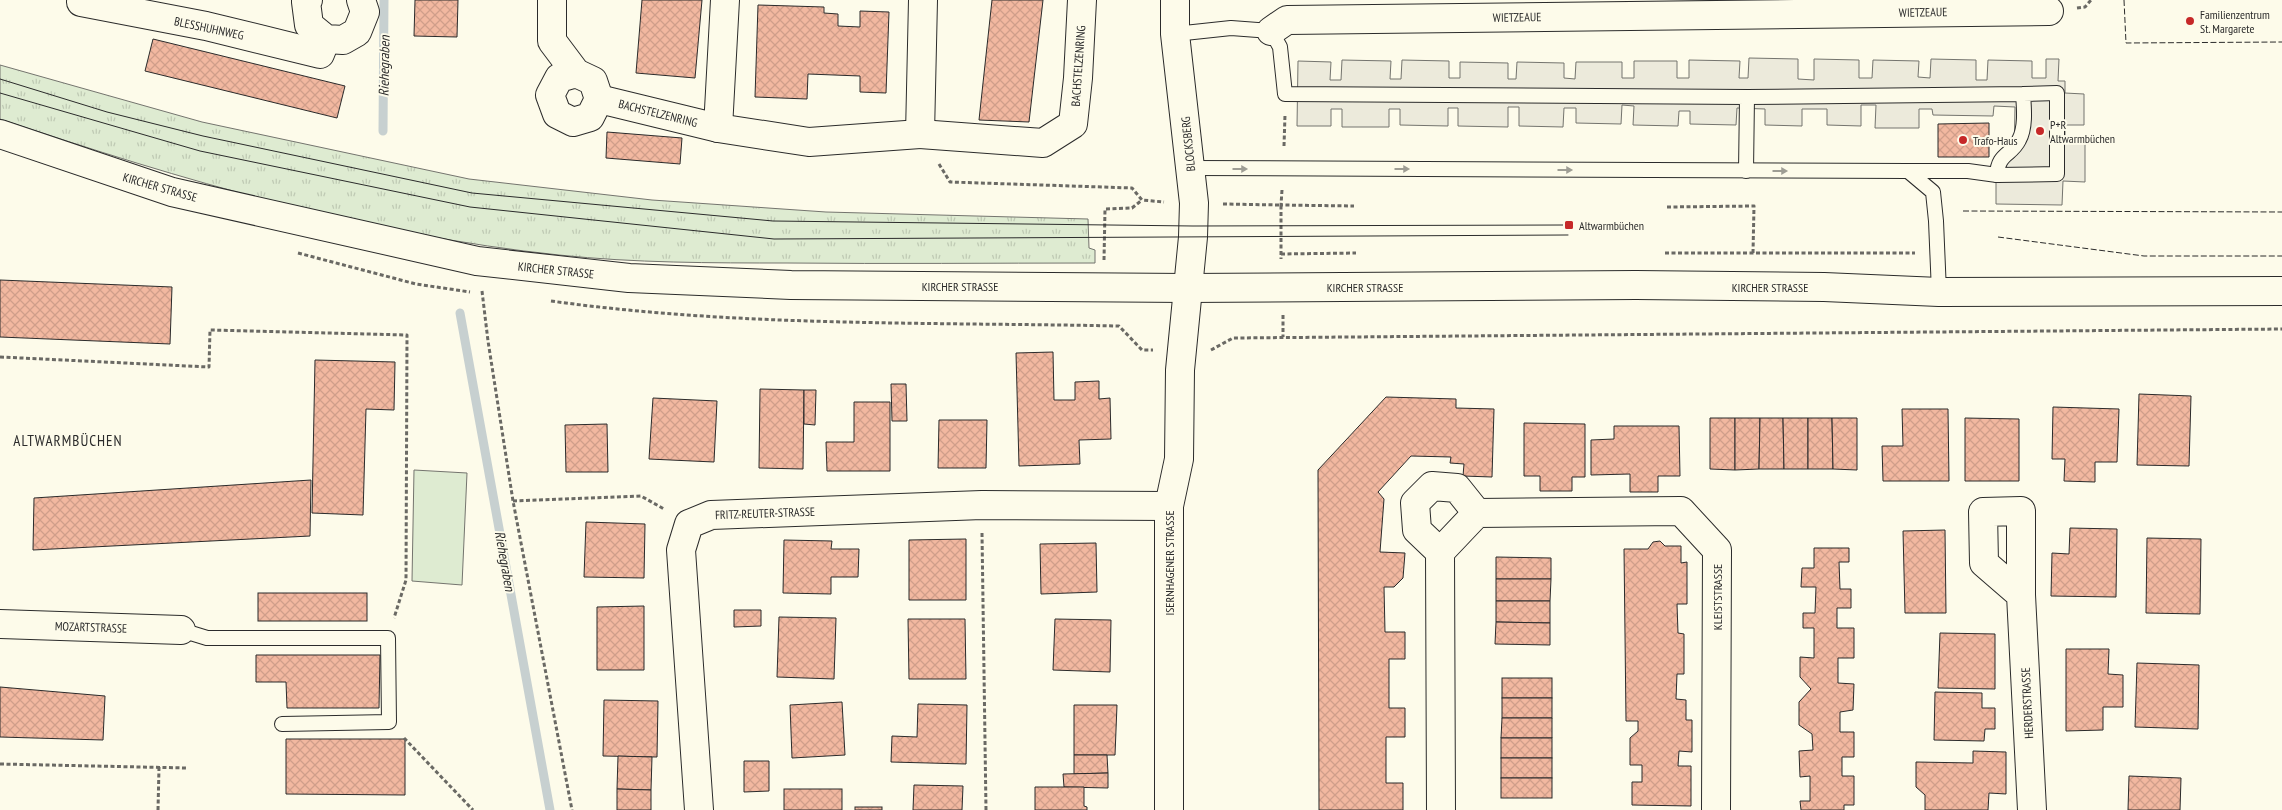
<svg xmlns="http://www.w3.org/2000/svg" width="2282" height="810" font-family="'PT Sans Narrow',sans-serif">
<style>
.grass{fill:url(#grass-tufts);stroke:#74746e}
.green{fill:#deebd1;stroke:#74746e}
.parking{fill:#eceadb;stroke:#74746e}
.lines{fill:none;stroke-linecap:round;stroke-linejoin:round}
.stream{stroke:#c7d0d0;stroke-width:9}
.building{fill:url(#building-cross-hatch);stroke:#2b2b2b}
.service-casing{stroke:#2b2b2b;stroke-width:16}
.minor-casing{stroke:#2b2b2b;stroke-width:30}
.secondary-casing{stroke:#2b2b2b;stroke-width:30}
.path{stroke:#6a6964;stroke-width:3;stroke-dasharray:4 2.5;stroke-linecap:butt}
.service{stroke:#fdfbea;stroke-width:14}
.minor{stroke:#fdfbea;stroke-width:28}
.secondary{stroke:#fdfbea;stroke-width:28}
.tram{stroke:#2b2b2b;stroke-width:1}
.fence{stroke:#2b2b2b;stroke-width:1;stroke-dasharray:6 2.5;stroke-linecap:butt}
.oneway{fill:#9e9d94}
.poi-dot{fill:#c62828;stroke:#fdfbea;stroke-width:2}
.labels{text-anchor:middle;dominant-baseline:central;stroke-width:4;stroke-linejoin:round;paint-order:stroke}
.street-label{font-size:12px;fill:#2b2b2b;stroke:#fdfbea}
.poi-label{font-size:12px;fill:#2b2b2b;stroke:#fdfbea;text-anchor:start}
.water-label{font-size:14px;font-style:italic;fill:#2b2b2b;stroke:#fdfbea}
.quarter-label{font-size:15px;letter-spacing:1px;fill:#2b2b2b;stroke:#fdfbea}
</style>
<defs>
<pattern id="grass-tufts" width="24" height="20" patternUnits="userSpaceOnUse" patternTransform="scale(1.25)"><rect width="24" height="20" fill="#deebd1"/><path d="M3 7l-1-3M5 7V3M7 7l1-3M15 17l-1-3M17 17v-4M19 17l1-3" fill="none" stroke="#bfcab4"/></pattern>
<pattern id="building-cross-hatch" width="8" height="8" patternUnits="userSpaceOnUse" patternTransform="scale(1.25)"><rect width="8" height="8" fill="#f2b8a0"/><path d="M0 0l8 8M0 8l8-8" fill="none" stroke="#d09e8a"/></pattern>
</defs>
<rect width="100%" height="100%" fill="#fdfbea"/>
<path class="grass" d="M0,65l202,57 267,57 183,21 174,12 262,7 1,29 6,2v13c-102,0 -205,1 -307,0 -77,0 -153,0 -229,-8 -192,-20 -377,-75 -559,-136z"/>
<path class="green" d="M414,470l53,3 -5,112 -50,-4z"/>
<path class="parking" d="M1749,58l49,1v20l16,1v-21l45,1v18h13l1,-18 46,1 -1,16 12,1 1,-19 45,1v20h11l1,-20 44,1v17h14v-19h13l-1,22h7v12l19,1v31h-19v12h20v45l-22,-1 -1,24 -66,-1v-47l18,1 1,-51 -21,-1 -1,10 -60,-1 -1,-6h-13v19h-44l1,-23h-15v21l-34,-1v-16h-25v17l-37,-1v-16l-28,-1 -1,17 -46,-1v-13h-11l-1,15 -45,-1 1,-19 -12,-1 -1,19 -45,-1v-15h-12l-1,19 -44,-1v-19h-11v20l-50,-1v-18h-10v18l-48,-1v-16h-11v18h-47v-18h-11v17h-34l1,-65 33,1 -1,18h11l1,-20 49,1 -1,18h11l1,-19 47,1v17h11v-16l48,1v16h8l1,-17 47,1v15l11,1 1,-17h46v16h12v-17h43v17h12v-18l51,1 -1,17h9z"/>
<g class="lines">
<g class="stream">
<path d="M383,131l1,-131"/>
<path d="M460,313l90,497"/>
</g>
</g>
<g class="building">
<path d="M415,0h43l-1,37 -43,-1z"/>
<path d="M642,0h60l-7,78 -59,-5z"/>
<path d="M992,0h51l-14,122 -50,-2z"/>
<path d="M758,5l66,2v6l14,1v12l22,1v-16l29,1 -3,81 -26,-1v-16l-52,-2 -1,25 -52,-2z"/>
<path d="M153,39l192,47 -8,32 -192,-47z"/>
<path d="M1989,123v34h-51v-33z"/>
<path d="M607,132l75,6 -2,26 -74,-6z"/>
<path d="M0,280l172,7 -2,57 -170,-7z"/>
<path d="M1053,352l1,48h21v-18l24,-1v18l11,-1 1,41 -32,1 1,24 -61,2 -3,-113z"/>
<path d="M315,360l80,2 -1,48 -28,-1 -3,106 -51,-2z"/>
<path d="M891,384h15l1,37h-15z"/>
<path d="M760,389l44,1 -1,79 -44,-1z"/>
<path d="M804,390h12l-1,35 -11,-1z"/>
<path d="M2139,394l52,2 -2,70 -52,-1z"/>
<path d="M1386,397l70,2v9l38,1 -2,68 -29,-1 1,-12 -14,-1 1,-6 -40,-1 -33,36 6,7 -4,53 25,1 -2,25 -9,9h-10l1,45h20v27h-16v49h16v29h-19v46h17v27h-84l-1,-340z"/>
<path d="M653,398l64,3 -3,61 -65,-3z"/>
<path d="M854,402h36v69h-63l-1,-29h28z"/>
<path d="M2053,407l66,2 -2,53h-22v20l-31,-1 1,-22h-13z"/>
<path d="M1902,409h46l1,72h-66l-1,-35h21z"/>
<path d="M1710,418h25v52l-25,-1z"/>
<path d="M1735,418h25l-1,51 -24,1z"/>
<path d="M1760,418h23l1,51h-25z"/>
<path d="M1783,418h25v51h-24z"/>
<path d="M1808,418h24l1,51h-25z"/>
<path d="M1832,418h25v52l-24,-1z"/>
<path d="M1965,418l54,1v62h-54z"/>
<path d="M939,420h48l-1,48h-48z"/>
<path d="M1524,423l61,1v53h-13v14h-32v-15h-16z"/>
<path d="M607,424l1,48h-42l-1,-47z"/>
<path d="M1614,426h65l1,50h-22v16h-28v-18l-39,1v-35l23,-1z"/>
<path d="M311,480l-1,56 -277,14 1,-52z"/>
<path d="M586,522l59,2 -1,54 -60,-1z"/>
<path d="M2070,528l47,1 -1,68 -65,-1 1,-43 17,1z"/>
<path d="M1945,530l1,83h-41l-2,-82z"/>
<path d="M2147,538l54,1 -1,75 -54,-1z"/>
<path d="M966,539v61h-57v-60z"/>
<path d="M784,540l48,1 -1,8h28l-1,28h-27v17l-48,-1z"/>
<path d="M1660,541l5,5h16v17l6,-1v42h-10l1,29 6,1v40h-7l-1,25 10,1v20h6v32l-13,-1 -1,15h13v40l-59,-1v-23h10v-17h-12v-27l8,-7v-10h-12l-2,-172h24l5,-7z"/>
<path d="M1096,543l1,49 -56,2 -1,-50z"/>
<path d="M1814,548h35v14h-10l1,27h11v19h-14v20h17v30h-16v25l16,1 -1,26 -13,2v20h14v25h-12v19h12v29h-10v5h-43l-1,-9h10v-25l-10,1 -1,-26 14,-1 -1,-16 -13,-9v-23l12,-13 -11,-12v-20l14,1v-30h-11v-15h12l1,-26h-15l1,-19h12z"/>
<path d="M1496,557l55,1v21h-55z"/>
<path d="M1496,579h55l-1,22h-54z"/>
<rect x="258" y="593" width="109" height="28"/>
<path d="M1496,601h54v22l-54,-1z"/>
<path d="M644,606v64h-47v-63z"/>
<path d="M734,610h27v16l-27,1z"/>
<path d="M779,617l57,1 -2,61 -57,-2z"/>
<path d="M908,619h57l1,60h-57z"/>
<path d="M1055,619l56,1 -1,52 -57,-2z"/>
<path d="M1496,622l54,1v22l-55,-1z"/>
<path d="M1940,633l55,1v55l-57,-1z"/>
<path d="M2066,649h43l-1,25 15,1v32h-20v23l-37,1z"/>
<path d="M256,655h124l-1,53h-92l-1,-26h-30z"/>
<path d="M2137,663l62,2 -1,64 -63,-2z"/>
<rect x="1502" y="678" width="50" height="20"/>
<path d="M0,687l105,9 -2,44 -103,-3z"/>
<path d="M1935,692l47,1v15h13v21h-10l-1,12 -50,-1z"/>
<rect x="1502" y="698" width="50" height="20"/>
<path d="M604,700l54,1 -1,56 -54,-1z"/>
<path d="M842,702l3,53 -53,3 -2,-53z"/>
<path d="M918,704l49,1 -1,59 -75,-2 1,-26 25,1z"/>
<path d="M1074,705h43l-2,50h-41z"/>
<path d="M1502,718h50v20h-51z"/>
<rect x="1501" y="738" width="51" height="20"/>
<path d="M286,739h119v56l-119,-1z"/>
<path d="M1973,751l33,1v42l-17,-1 -1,17h-63v-15l-9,-8v-25l57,1z"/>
<path d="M1074,755h33l1,18 -34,1z"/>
<path d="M618,756l34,1 -1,33 -34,-1z"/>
<rect x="1501" y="758" width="51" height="20"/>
<path d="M744,761h25v30l-25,1z"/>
<path d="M1108,773v15l-44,-1 -1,-13z"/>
<path d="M2129,776l52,2 -1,32h-52z"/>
<rect x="1501" y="778" width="51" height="20"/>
<path d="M914,785l49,1 -1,24h-49z"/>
<path d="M1035,787h49v19l3,1v3h-52z"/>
<path d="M617,789l34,1v20h-34z"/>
<rect x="784" y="789" width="58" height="21"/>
<rect x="855" y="807" width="27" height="3"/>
</g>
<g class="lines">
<defs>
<g id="service">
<path d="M1175,34l56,-6 40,3 9,16 5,47 462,3 -1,74"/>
<path d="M1747,97l276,-3 34,-1v81l-60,1c1,-22 14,-19 22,-35 7,-13 5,-32 4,-46"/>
<path d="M1191,168l717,3 25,21 3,29 3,71"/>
<path d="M1908,171h60l29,4"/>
<path d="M181,630l26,8h181l1,84 -107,2"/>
</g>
<g id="minor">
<path d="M308,0l-2,2 3,23 17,14 17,1 14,-8 8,-20 -4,-12"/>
<path d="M552,0v41l24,32 17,8 6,18 -9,18 -17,5 -16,-8 -7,-19 9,-17 17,-5"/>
<path d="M81,2l125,24 114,28 6,-15"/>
<path d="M1271,31l16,-11 762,-9"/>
<path d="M599,99l119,29 91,14 111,-8 3,-134"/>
<path d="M718,128l7,-128"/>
<path d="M920,134l123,9 30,-19 5,-46 4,-78"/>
<path d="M1440,552l-23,-22 -2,-27 17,-17 25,2 20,25"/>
<path d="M2021,595l-37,-32 -1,-51 38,-1v84l11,215"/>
<path d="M0,624l181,6"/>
<path d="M699,810l-18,-260 8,-26 22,-9 271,-10 187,1"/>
<path d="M1169,810v-304l10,-47 1,-89 13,-133 1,-34 -19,-169v-34"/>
<path d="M1441,810l-1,-258 37,-39 204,-2 36,39 -1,260"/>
</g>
<path id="secondary" d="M0,134l172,58 305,69 152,17 162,7 396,3 449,-3 188,2 115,5 343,-1"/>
</defs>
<use href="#service" class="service-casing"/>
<use href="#minor" class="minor-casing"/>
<use href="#secondary" class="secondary-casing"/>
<g class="path">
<path d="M2077,8l8,-1 6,-7"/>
<path d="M1284,146l1,-31"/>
<path d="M939,164l11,18 182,6 10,12 22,2"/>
<path d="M1282,190l-1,15 73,1"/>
<path d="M1223,204l58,1v54"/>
<path d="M1667,207l87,-1 -1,47"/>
<path d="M298,253l118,31 54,8"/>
<path d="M1665,253h250"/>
<path d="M1281,254l75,-1"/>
<path d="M1104,260l1,-51 27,-1 10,-8"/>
<path d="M482,291l6,50 25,160 59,309"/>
<path d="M551,301c187,26 379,21 568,25l23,24h11"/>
<path d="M1283,315v22"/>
<path d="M1211,350l22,-12 1049,-9"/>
<path d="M0,357l209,10 1,-37 197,5 -1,245 -12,38"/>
<path d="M513,501l128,-5 23,13"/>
<path d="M982,533l4,277"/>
<path d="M404,738l69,72"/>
<path d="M0,764l187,4"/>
<path d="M158,810l1,-43"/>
</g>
<use href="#service" class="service"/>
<use href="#minor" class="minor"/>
<use href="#secondary" class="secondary"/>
<g class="tram">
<path d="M0,79l107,33 96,24 269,57 301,28 420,5 376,-1"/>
<path d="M0,93l200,58 270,56 304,32 794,-4"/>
</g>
<g class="fence">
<path d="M2124,0l2,43 156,-1"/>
<path d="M1963,211l319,1"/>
<path d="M1998,237l146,19h138"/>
</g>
</g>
<defs><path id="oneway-solid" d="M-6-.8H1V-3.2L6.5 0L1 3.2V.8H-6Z" transform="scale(1.25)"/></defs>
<g class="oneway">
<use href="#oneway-solid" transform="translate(1240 169)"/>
<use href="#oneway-solid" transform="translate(1402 169)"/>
<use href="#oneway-solid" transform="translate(1565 170)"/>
<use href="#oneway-solid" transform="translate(1780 171)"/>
</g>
<g class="poi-dot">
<circle cx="2190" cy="21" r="5"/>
<circle cx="2040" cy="131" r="5"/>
<circle cx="1963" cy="140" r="5"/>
<rect x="1564" y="220" width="10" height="10" rx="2.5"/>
</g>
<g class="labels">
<g class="street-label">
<text transform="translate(1923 12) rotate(-1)">WIETZEAUE</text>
<text transform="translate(1517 17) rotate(-1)">WIETZEAUE</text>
<text transform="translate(209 28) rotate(12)">BLESSHUHNWEG</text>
<text transform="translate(1078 66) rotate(-86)">BACHSTELZENRING</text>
<text transform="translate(658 113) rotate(14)">BACHSTELZENRING</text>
<text transform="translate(1188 144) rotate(-96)">BLOCKSBERG</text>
<text transform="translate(160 187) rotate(16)">KIRCHER STRASSE</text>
<text transform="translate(556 270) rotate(6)">KIRCHER STRASSE</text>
<text x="960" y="286">KIRCHER STRASSE</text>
<text x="1365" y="287">KIRCHER STRASSE</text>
<text x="1770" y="287">KIRCHER STRASSE</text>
<text transform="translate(765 513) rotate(-2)">FRITZ-REUTER-STRASSE</text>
<text transform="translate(1169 563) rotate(-90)">ISERNHAGENER STRASSE</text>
<text transform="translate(1717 597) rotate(-90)">KLEISTSTRASSE</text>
<text transform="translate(91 627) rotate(2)">MOZARTSTRASSE</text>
<text transform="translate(2027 703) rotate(-93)">HERDERSTRASSE</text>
</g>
<g class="poi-label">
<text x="2200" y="14">Familienzentrum<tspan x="2200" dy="14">St. Margarete</tspan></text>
<text x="2050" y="124">P+R<tspan x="2050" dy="14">Altwarmbüchen</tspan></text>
<text x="1973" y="140">Trafo-Haus</text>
<text x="1579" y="225">Altwarmbüchen</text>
</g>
<g class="water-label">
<text transform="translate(384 66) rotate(-89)">Riehegraben</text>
<text transform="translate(505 561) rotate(80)">Riehegraben</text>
</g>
<g class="quarter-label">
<text x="68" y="440">ALTWARMBÜCHEN</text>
</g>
</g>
</svg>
